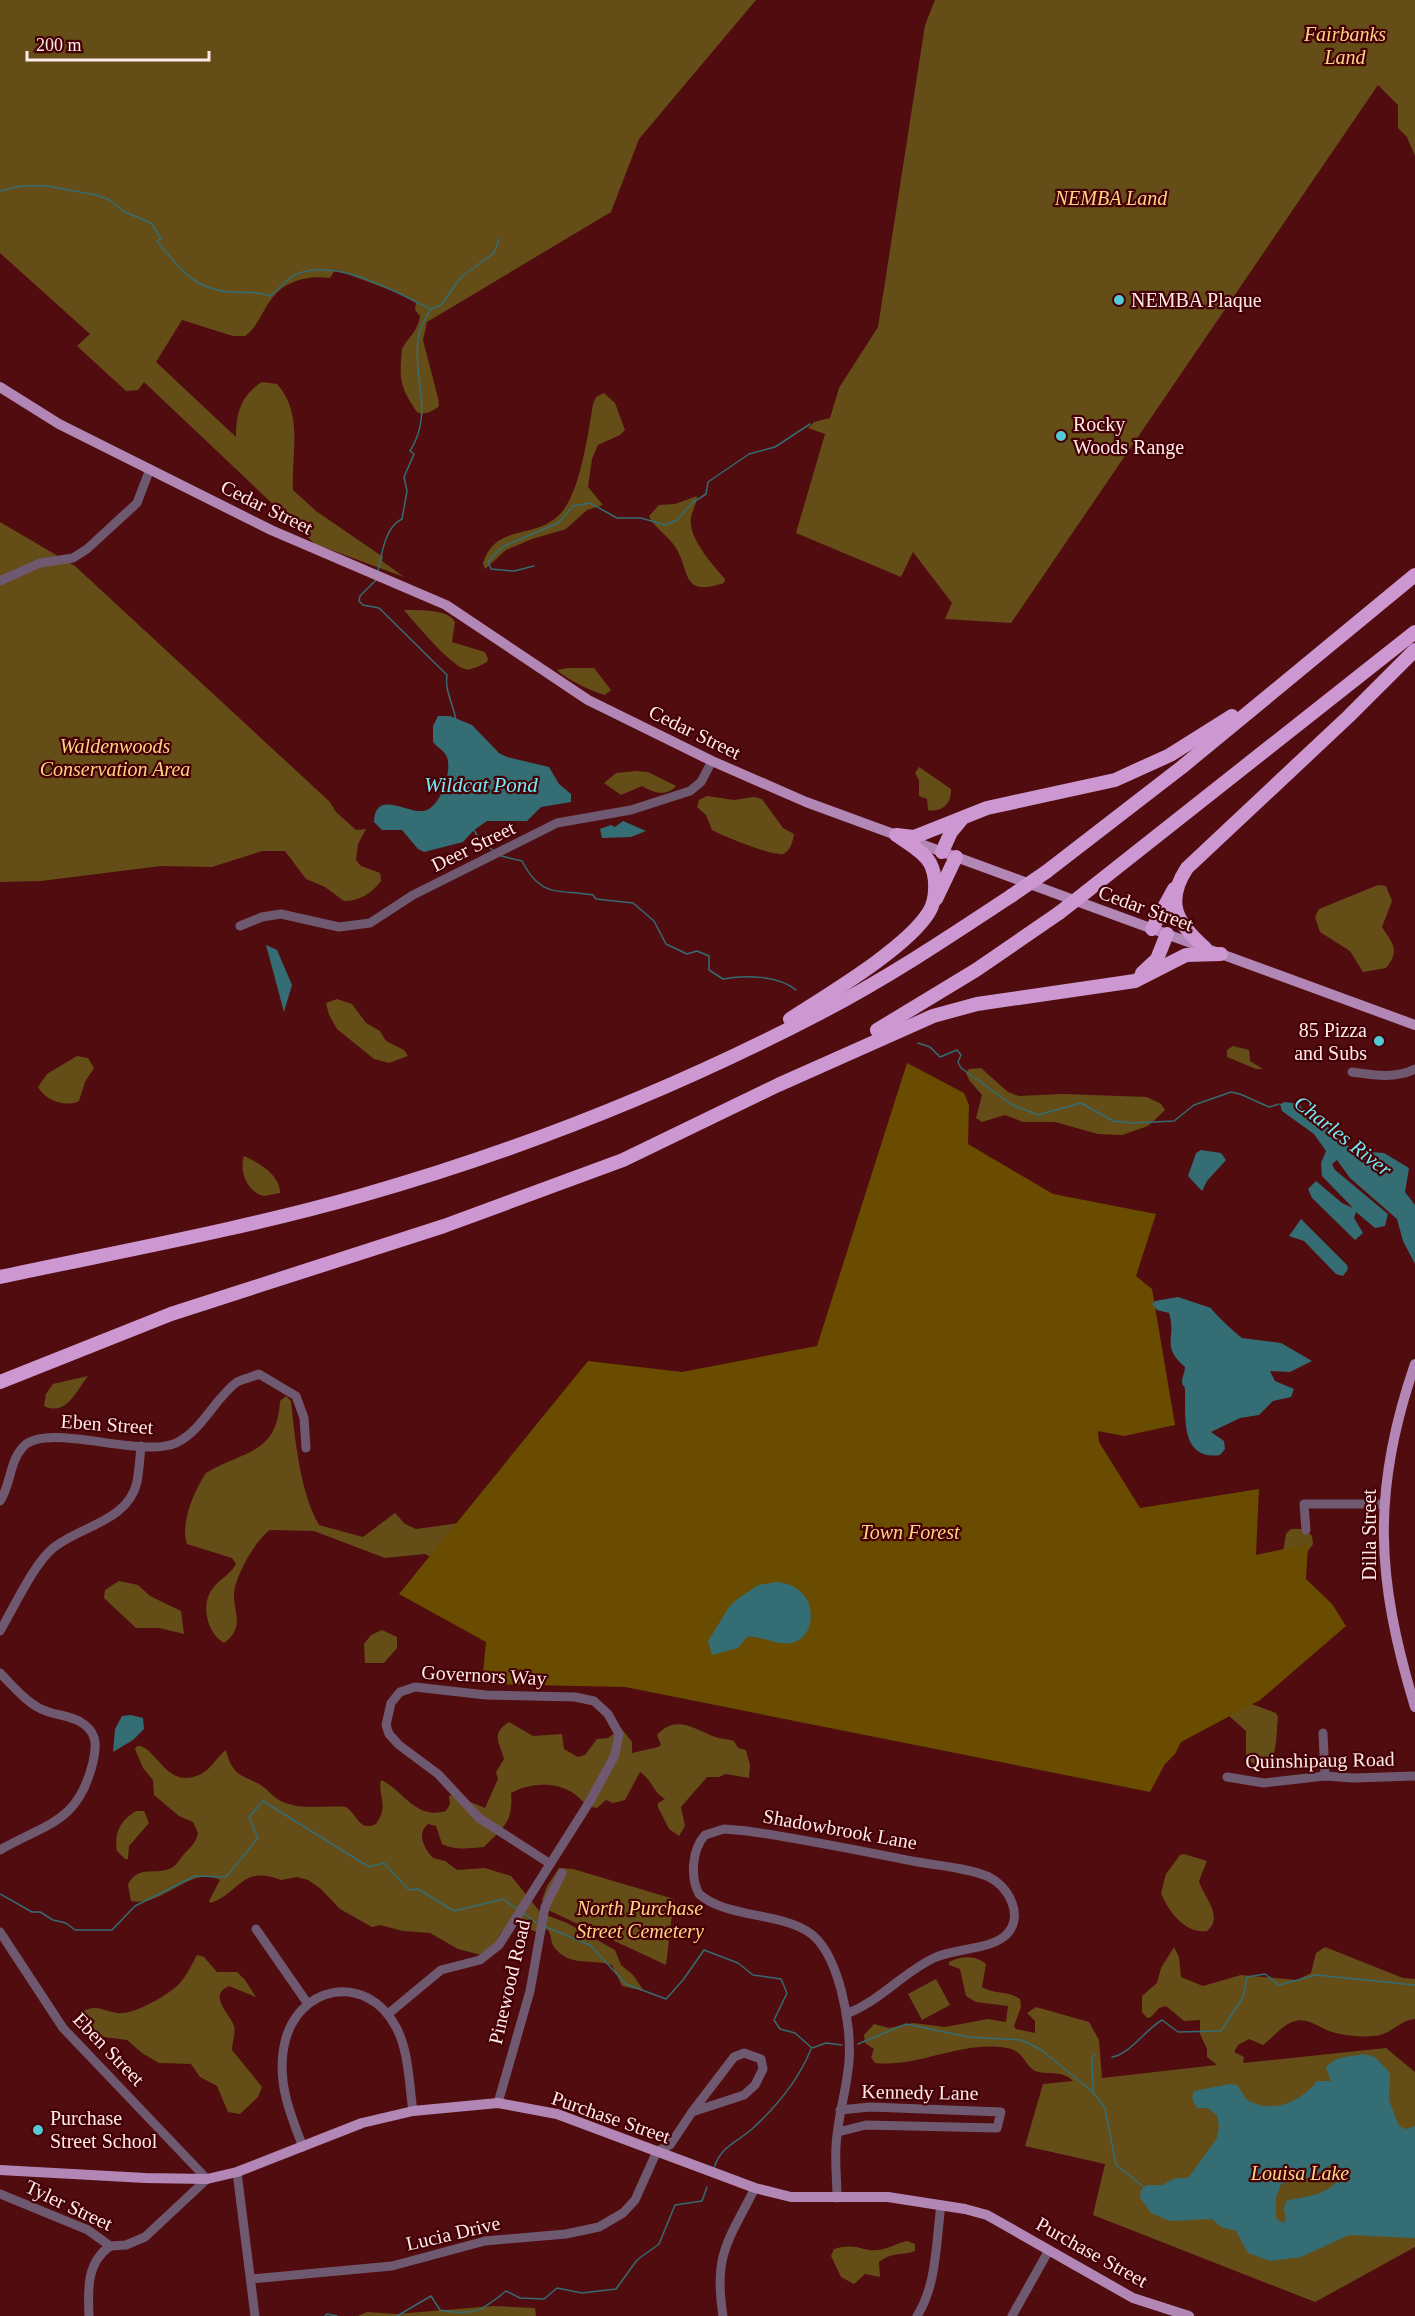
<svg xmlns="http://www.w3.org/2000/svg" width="1415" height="2316" font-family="Georgia,serif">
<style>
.green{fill:#654d18}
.forest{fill:#694c00}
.water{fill:#346d73;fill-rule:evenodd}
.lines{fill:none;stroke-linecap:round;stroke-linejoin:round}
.stream{stroke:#346d73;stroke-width:1.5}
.minor{stroke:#6f5970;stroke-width:9}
.major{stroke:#b287b6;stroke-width:10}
.highway{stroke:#cd98d2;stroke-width:14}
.highway-bridge{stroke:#cd98d2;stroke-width:14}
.poi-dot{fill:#52cbd7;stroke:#450006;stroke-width:2}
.labels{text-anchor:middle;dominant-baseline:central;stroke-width:4.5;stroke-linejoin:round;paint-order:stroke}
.park-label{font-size:20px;font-style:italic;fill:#fdd584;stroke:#450006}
.poi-label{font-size:20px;fill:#fdeae9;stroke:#450006;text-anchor:start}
.street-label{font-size:20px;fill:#fdeae9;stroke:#450006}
.water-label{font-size:21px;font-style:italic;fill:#72eaf6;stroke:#450006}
</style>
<rect width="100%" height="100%" fill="#510c10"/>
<g class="green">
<path d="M0,0h756l-117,139 -28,73 -184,110 -4,18 15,58 1,8c-6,5 -14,10 -22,6 -17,-25 -18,-32 -15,-63 7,-13 15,-16 18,-33l-5,-6 1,-7 -18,-10 -59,-22 -4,-1 -5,8c-20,-3 -44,2 -57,19 -11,13 -14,29 -28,39h-12l-51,-16 -26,42 80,75c0,-24 5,-42 26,-55l15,2c27,30 14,70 16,106l23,21 67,46 -1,4 22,16 -89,-33 -171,-162 -6,8 -12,1 -49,-45 13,-12 -90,-81z"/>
<path d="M935,0h480v156l-8,-19 -9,-9v-23l-20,-20 -367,538 -66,-4 7,-16 -39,-51 -12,25 -105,-44 29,-99 -17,-6 6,-6 16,-4 9,-30 39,-61 47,-302z"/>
<path d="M604,393l11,10 10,27 -5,5 -22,10 -6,14 -4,28 15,18 -16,5 -21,19 -34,10 -26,11 -21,19 -2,-6c13,-39 49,-24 74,-46 23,-19 31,-84 36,-113l3,-7z"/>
<path d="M697,496c0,8 -5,14 -6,22 -3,20 22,47 34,61l-1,4c-43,14 -33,-10 -48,-35 -7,-12 -22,-20 -27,-32l10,-11 16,-1z"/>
<path d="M0,522l75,44 255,236 6,10 20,18 10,-1 -8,15 -2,16 5,6 19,7 1,8c-9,12 -21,20 -37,20l-19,-14 -19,-8 -21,-28h-23l-50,16 -51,-1 -120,15 -41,1z"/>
<path d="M404,610c14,0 45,-1 51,12l-3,20 33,10 3,7 -1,3c-6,3 -16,9 -22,7 -14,-3 -50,-46 -61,-59z"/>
<path d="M568,668h26l17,22 -6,5c-12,-3 -41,-17 -48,-25z"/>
<path d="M919,767l32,22c1,14 -9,24 -23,21l-1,-11 -8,-3v-16l-4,-7z"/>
<path d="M636,771l12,1 28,14c-10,11 -22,7 -34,0l-21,9 -17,-12 12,-10z"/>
<path d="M707,796l27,4 20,-3 8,2 21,29 11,6c-1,7 -4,18 -11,20 -11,2 -60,-18 -71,-24l-6,-15 -9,-8 2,-7z"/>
<path d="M1378,885l8,1 6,15 -10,26c10,16 19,23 4,41l-23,4 -13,-21 -30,-19 -5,-15 4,-8z"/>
<path d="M337,999l15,5 14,19 14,8 6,10 18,9 4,6 -19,7 -15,-4 -37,-30 -8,-14 -3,-12z"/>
<path d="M1233,1046l16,4 1,11 13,8h-7l-29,-12v-7z"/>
<path d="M77,1056l11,2 6,10 -9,14 -6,19c-14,7 -34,-1 -41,-14l9,-13z"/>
<path d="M981,1068l27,24 11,4 44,-2 84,3 14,7 4,6 -17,16 -26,9 -24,-1 -43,-12h-32l-18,-7 -23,7 -6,-4 6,-23 -13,-15 -3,-7 3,-4z"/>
<path d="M244,1156c15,7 36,19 36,37l-16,3c-17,-4 -25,-24 -20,-40z"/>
<path d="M88,1376c-11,14 -22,41 -44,30l2,-12 7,-10z"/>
<path d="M286,1396l5,5c4,38 9,91 28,124l44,12 32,-24 10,11 11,5 44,-6 -25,36 -10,-5 -40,4 -71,-27 -44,-1c-14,9 -36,48 -36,65 0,19 11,33 -10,48 -17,-10 -24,-39 -11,-55 7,-9 18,-14 23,-24l-4,-6 -45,-14c-7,-21 7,-53 19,-71 38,-23 71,-18 74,-72z"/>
<path d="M1300,1529l7,2 5,5 1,8 -9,13 -22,1 4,-24 5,-5z"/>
<path d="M119,1581l19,4 12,11 31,15 3,23 -25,-6h-23l-32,-30 1,-8z"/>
<path d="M382,1630l15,7v11l-13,15h-19l-1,-19 7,-9z"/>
<path d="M1246,1702l30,11 2,4c-2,15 0,36 -10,48h-12l-10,-6v-28l-18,-16z"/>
<path d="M509,1722l24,14 29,-2 2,15 14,8 7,-2 12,-16 11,-1 13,-10 11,14v11l26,-6 3,-2 -4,-10c19,-21 37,-6 58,2 6,2 13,2 19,4l4,7 8,2 4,15 -1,13 -23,-4 -7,3h-12l-26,30 4,19 -6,10 -10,-7 -11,-22v-4l7,-4c-12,-7 -13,-19 -25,-27l-15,28 -12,3 -7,-3 -9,8c-12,-1 -15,-9 -24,-15 -18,-12 -44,-10 -62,0 3,30 -10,36 -27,54 -15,1 -28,4 -42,-3l-6,-18 -8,-2c-12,10 -4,24 5,34l12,3 12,9 28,-2 26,8 30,37 26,10 48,27 6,15 12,10 11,16 -22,-5 -10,-21c-21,-7 -42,3 -58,-18 -4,-6 -2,-13 -7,-18l-11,3 -18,-9 -18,11 -9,18 -10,3 -23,-6 -28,-16 -27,-2 -23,-6 -8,2 -32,-18 -19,-20 -13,-9 -11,-3 -16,3c-39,-15 -39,11 -70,23l-2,-2 11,-21c-31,-15 -57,28 -89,21l-3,-16c9,-20 25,-10 41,-16 8,-3 11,-11 17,-17 6,-6 10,-10 12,-19l-5,-11 -14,-6 -25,-21 -1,-15 -10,-12 -8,-19 2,-3c19,-2 29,46 64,28 10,-5 16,-17 25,-24 6,24 13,24 33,34 8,4 13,13 22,17 20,10 43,4 65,6 12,8 13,25 30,17 14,-19 1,-29 5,-44 23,10 33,40 65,31l4,-7 -1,-8 4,-1 32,13 13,-29 -2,-7 8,-13c-4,-16 -14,-25 5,-37z"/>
<path d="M136,1811h8l5,12 -20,23 -1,13h-3l-8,-8c-3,-18 3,-30 19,-40z"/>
<path d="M1184,1854l23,7 -8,20c4,15 26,36 8,50 -22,3 -39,-20 -46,-38l5,-19 14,-19z"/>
<path d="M559,1868l14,1 101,30 -8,66 -118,-55 -6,-10 5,-14z"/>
<path d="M1174,1947l5,10 2,20 22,9 38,-11 56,5 14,-7 5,-20 9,-6 78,31 12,1v40c-16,1 -25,17 -42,17 -12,1 -25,0 -37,-3 -16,-3 -27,-18 -44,-11 -12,5 -19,16 -29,23l-14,-6 -11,6 -4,7 10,5 -1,6 143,-15 29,24v175l-100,55 -222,-87 12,-51 -80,-18 18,-62 30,-3c-12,-11 -21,-6 -34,-9 -15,-3 -13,-21 -32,-24 -46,-8 -88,20 -132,15l-4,-6 3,-8 -9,-6 -1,-8 10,-11 15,4 24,-5 32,4 43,-8 18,3 2,-16 -32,-4 -10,-6 -6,-27 -11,-4v-3c12,-6 26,-7 37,2l-4,23c12,8 26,3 38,12l1,8 -7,19 2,3 19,4v-12l-8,-8 9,-6 53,15 10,18 3,38 115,-13 -10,-8v-8l-7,-15v-14l-16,1 -18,-15 -7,2 -8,9 -4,1 -5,-6v-16l15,-13 4,-15z"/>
<path d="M197,1955l7,2 13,15h20l8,8 11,17 -27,-11c-22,10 1,27 5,40 2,8 -2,16 -2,24l30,37 -4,10 -18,17 -12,-2 -11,-26 -17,-9 -9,-13 -32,-1 -17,-10 -15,-13 -31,-4 -14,-20 -1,-3c15,-10 21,-2 36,0 15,3 52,-18 63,-30 7,-8 12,-19 17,-28z"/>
<path d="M936,1979l14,26 -28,15 -14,-26z"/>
<path d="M907,2241l8,3v7c-12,5 -21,0 -36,11l1,15 -15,-3 -11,10 -13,-7 -10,-21 3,-7c25,-7 27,3 44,1 10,-1 19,-7 29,-9z"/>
<path d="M494,2306l41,2 1,8h-178l9,-4 29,2z"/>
</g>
<path class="forest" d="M907,1063l57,30 5,12 -1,39 85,50 103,20 -20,62 16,13 23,136 -51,11 -26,-5 1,11 41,66 119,-19 -3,66 52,-11 -2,35 26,25 14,22 -86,74 -79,42 -6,12 -10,10 -15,28 -525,-105 -143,-3 4,-42 -87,-48 189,-233 94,11 135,-26z"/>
<g class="water">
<path d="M438,716h12l22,9 27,28 8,4 42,10 10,17 12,10v8l-30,5 -14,14h-40l-13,9 -11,12 -39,10 -6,-3 -16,-19h-20l-8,-8c1,-33 32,-9 49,-11 17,-1 31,-42 23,-56 -3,-5 -9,-8 -13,-13v-16z"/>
<path d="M623,821l23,10 -15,6 -29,1 -2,-9 11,-4 4,2z"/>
<path d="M266,945l11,5 15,35 -8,27z"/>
<path d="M1285,1102l14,2 13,18h13l11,17 21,12 27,2 25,15 -4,24 10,13v59l-12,-23 -6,-22 -47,-41 -13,-18 -5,4 3,6 53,44 -3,12 -10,2 -19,-16 -2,6 9,15 -8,7 -43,-42 -4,-9 8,-8 26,22 11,5 -31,-32 -1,-13 5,-12 -12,-17 -32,-23 -2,-7z"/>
<path d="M1201,1150l20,3 5,7 -19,21 -5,10 -14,-15 8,-23z"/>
<path d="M1301,1219l46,46 1,4 -5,7 -7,-2 -32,-33 -15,-5z"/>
<path d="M1178,1297l33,11c2,4 25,26 31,30l39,5 31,18 -22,11 -20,-1 5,10 19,8 -3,8 -18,4 -14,14 -19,3 -29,14 13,9 1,8 -5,6c-41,6 -34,-40 -35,-65 0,-6 -3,-2 -3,-9 0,-4 3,-9 3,-14 -25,-22 -8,-28 -16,-54l-12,-3 -5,-6 3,-3z"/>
<path d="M777,1582c10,1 18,4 25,11 13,12 12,40 -5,48 -17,8 -34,-6 -50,-4l-9,11 -26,7 -4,-14 21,-34 7,-7 22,-15z"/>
<path d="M131,1715l12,3 1,11 -11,11 -20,12 2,-23 7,-13z"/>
<path d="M1364,2054l11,3 15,16 -1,27 10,26 7,3 9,-3v112l-66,-3 -48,22 -31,4 -22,-8 -12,-22 -15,-4 -9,-8 -42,2 -19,-8 -11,-16 1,-7 6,-5h16l10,-6 16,-2 28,-39 2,-12 -2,-11 -10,-7h-10l-5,-10 2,-7 36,-7 7,1c4,5 7,13 12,16 25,13 53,0 68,-20h14l-5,-13c10,-13 24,-11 38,-14zM1332,2164l9,7 -1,8c-16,17 -32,17 -54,22l-2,7 2,12 -3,3 -7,-5v-20l5,-14 14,-6 17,-1z"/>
</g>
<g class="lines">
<g class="stream">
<path d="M0,191l21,-5h26l49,9 14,5 13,11 28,12 10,15 -4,3c23,28 37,49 75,51 14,1 25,-1 38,4 10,-7 17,-19 29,-23 41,-14 96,19 132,36 -4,7 -9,14 -11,21 -11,42 16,81 -10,121l4,3 -10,23 3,14 -5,28c-17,8 -20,34 -24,52"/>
<path d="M431,309l10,-4 20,-28 33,-24 5,-14"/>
<path d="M534,566l-20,5 -23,-2 -3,-7 14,-15 56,-24 15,-17 17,-3 27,15h24l24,7 12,-5 15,-17 14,-9 2,-12 41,-28 26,-7 35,-23"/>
<path d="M377,579l-17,17 -1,5 4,4 16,3 68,67c-3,15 7,30 9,46"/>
<path d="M473,829l9,13 12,9"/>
<path d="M501,856l21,5c19,37 34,28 71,34l3,4 37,4 21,18 12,23 21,10 10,-3 12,5v14l14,9c22,-4 55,-4 73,11"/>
<path d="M918,1043l12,4 10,10 17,-7 4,5 -3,7 3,6 50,36 27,11 43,-12 32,18 20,2 41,-2 20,-16 37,-13 9,2 29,13 10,-3"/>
<path d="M0,1894l32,18h8l13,8 13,3 9,7h37l23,-24 60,-30 31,1 32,-39 -9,-21 14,-16 106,66 15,-4 25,27 9,-1 36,22 49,-12 14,10"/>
<path d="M523,1913l14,10"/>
<path d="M546,1927l44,18 36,39 40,15 17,-19 21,-30 34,13 15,12 28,4 6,14 -13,27 6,9 15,4 17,15 14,-5 16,2"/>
<path d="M858,2044l48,-20 62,13 53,3 19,9 53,43 12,16 11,57 28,22"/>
<path d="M1112,2057c18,-3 33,-27 50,-37l16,12 43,-1 22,-34 4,-20 18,-3 14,11 37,-10 99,10"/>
<path d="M1093,2092l-1,-34 3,-3"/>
<path d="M714,2168c7,-22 22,-25 38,-39 24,-22 47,-50 59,-80"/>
<path d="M325,2316l2,-2 10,2"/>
<path d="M397,2316l34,-20 9,14c32,6 41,2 66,-19l14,7 24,1 13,-11 25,5 34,-4 21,-29 22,-16 16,-39 27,-4 5,-14"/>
</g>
<g class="minor">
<path d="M0,581l40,-18 33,-5 14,-9 50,-46 13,-34"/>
<path d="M240,926l22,-9 19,-3 58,13 31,-4 43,-28 144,-72 74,-13 59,-19 11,-9 11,-21"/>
<path d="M1352,1072c21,3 44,7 63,-3"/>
<path d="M0,1501c11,-16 9,-39 23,-54 24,-26 118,12 153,-4 27,-13 38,-44 61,-61 6,-3 15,-5 22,-8l37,22 8,22 2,30"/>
<path d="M1306,1530l-2,-26h80"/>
<path d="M0,1631c13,-22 34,-67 52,-82 27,-23 76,-27 85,-67 2,-11 3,-24 4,-36"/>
<path d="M0,1673c12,12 26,29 41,36 14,7 32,6 44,16 13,10 11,23 8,37 -15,62 -47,61 -93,88"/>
<path d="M1323,1733l2,43"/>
<path d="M1227,1777l37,6 61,-7 28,2 62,-2"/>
<path d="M256,1929l52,75"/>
<path d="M0,1932l63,96 144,151 -62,58 -19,8 -16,1 -22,-16 -88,-36"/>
<path d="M388,2014l53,-44 39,-10 19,-15 91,-144 25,-46 4,-21 -11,-20 -14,-13 -19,-4 -89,-2 -71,-8 -15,5 -9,11 -5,22 3,9 10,11 39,29 41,44 70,45"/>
<path d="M498,2103l32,-112 15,-84 17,-34"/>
<path d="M838,2132l28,-7 131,3 4,-16 -131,-5 -30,3"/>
<path d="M303,2147c-13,-33 -26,-65 -19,-101 12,-61 82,-75 112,-19 13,24 13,58 17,84"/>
<path d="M237,2172l18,144"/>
<path d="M837,2198c0,-17 -2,-34 -1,-51 1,-29 11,-57 13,-86 3,-35 -10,-111 -42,-130 -32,-19 -80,-13 -108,-37 -9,-17 -7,-45 6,-59l19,-6 23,2c57,8 114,20 171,31 22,4 50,6 71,15 20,10 35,39 18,57 -15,16 -52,14 -73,24 -32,15 -52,42 -88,56"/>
<path d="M252,2279l140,-13 93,-25 81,-7 33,-7 24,-14 12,-13 22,-49 13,-6 22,-33 52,-17 11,-10 8,-16 -2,-10 -17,-6 -10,4 -42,55"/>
<path d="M89,2316c-1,-26 -3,-53 21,-70"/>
<path d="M723,2316c-10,-62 6,-76 32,-128"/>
<path d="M917,2316c20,-31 19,-75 24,-111"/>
<path d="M1012,2316l37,-66"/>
</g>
<g class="major">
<path d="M0,387l59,37 212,106 175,75 142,95 124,61 94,41 609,223"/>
<path d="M1415,1364c-44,127 -39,215 0,343"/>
<path d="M0,2170l145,8 62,1 30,-7 125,-49 51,-12 85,-8 59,11 198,74 36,9h97l77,12 22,6 146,83 56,18"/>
</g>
<g class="highway">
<path d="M896,835l18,2 73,-29 128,-28 55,-25 62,-39"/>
<path d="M942,852l9,-20 10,-12"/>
<path d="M1046,872l136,-105 233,-192"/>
<path d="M1086,892l329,-260"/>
<path d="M936,899l20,-42"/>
<path d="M1152,929l22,-40"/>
<path d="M1205,948c-28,-25 -41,-45 -18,-80l162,-152 66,-66"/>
<path d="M1142,973l15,-14 10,-25"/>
<path d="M790,1019c37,-24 117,-71 139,-107 8,-13 8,-36 1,-49 -7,-12 -21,-19 -32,-27"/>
<path d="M877,1030l99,-60 83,-57"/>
<path d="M0,1277c121,-26 244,-48 363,-82 158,-45 311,-106 457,-182 66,-34 129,-76 191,-117"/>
<path d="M0,1382l171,-68 273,-88 179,-66 155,-75 155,-69 44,-12 158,-23 51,-26 35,-1"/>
</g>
<g class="highway-bridge">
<path d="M1011,896l35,-24"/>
<path d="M1059,913l27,-21"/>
</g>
</g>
<g class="poi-dot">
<circle cx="1119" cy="300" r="6"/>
<circle cx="1061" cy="436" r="6"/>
<circle cx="1379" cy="1041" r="6"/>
<circle cx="38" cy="2130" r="6"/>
</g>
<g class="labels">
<g class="park-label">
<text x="1345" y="34">Fairbanks<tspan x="1345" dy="23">Land</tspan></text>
<text x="1111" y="198">NEMBA Land</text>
<text x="115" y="746">Waldenwoods<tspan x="115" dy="23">Conservation Area</tspan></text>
<text x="910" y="1532">Town Forest</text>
<text x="640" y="1908">North Purchase<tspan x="640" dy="23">Street Cemetery</tspan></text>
<text x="1300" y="2173">Louisa Lake</text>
</g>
<g class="poi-label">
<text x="1131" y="300">NEMBA Plaque</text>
<text x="1073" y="424">Rocky<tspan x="1073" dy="23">Woods Range</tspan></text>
<text x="1367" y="1030" text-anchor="end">85 Pizza<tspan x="1367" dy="23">and Subs</tspan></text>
<text x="50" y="2118">Purchase<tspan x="50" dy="23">Street School</tspan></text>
</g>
<g class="street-label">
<text transform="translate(267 507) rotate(26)">Cedar Street</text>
<text transform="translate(695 732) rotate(26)">Cedar Street</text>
<text transform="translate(473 846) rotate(-26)">Deer Street</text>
<text transform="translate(1146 908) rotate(20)">Cedar Street</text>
<text transform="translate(107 1424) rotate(4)">Eben Street</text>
<text transform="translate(1369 1535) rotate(-90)">Dilla Street</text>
<text transform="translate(484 1675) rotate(3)">Governors Way</text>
<text transform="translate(1320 1760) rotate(-1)">Quinshipaug Road</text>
<text transform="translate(840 1829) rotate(10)">Shadowbrook Lane</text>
<text transform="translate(509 1982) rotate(-77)">Pinewood Road</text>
<text transform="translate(109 2049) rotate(46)">Eben Street</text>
<text transform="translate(920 2092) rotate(1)">Kennedy Lane</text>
<text transform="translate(611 2117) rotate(19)">Purchase Street</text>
<text transform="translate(69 2205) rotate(25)">Tyler Street</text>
<text transform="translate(453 2233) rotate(-13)">Lucia Drive</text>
<text transform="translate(1092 2252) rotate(29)">Purchase Street</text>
</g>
<g class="water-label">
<text x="481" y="785">Wildcat Pond</text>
<text transform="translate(1343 1136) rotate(38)">Charles River</text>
</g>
</g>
<path d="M27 51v9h182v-9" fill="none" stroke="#fdeae9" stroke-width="3"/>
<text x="36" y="51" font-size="18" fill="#fdeae9" stroke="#450006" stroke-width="4.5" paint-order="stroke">200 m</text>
</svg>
